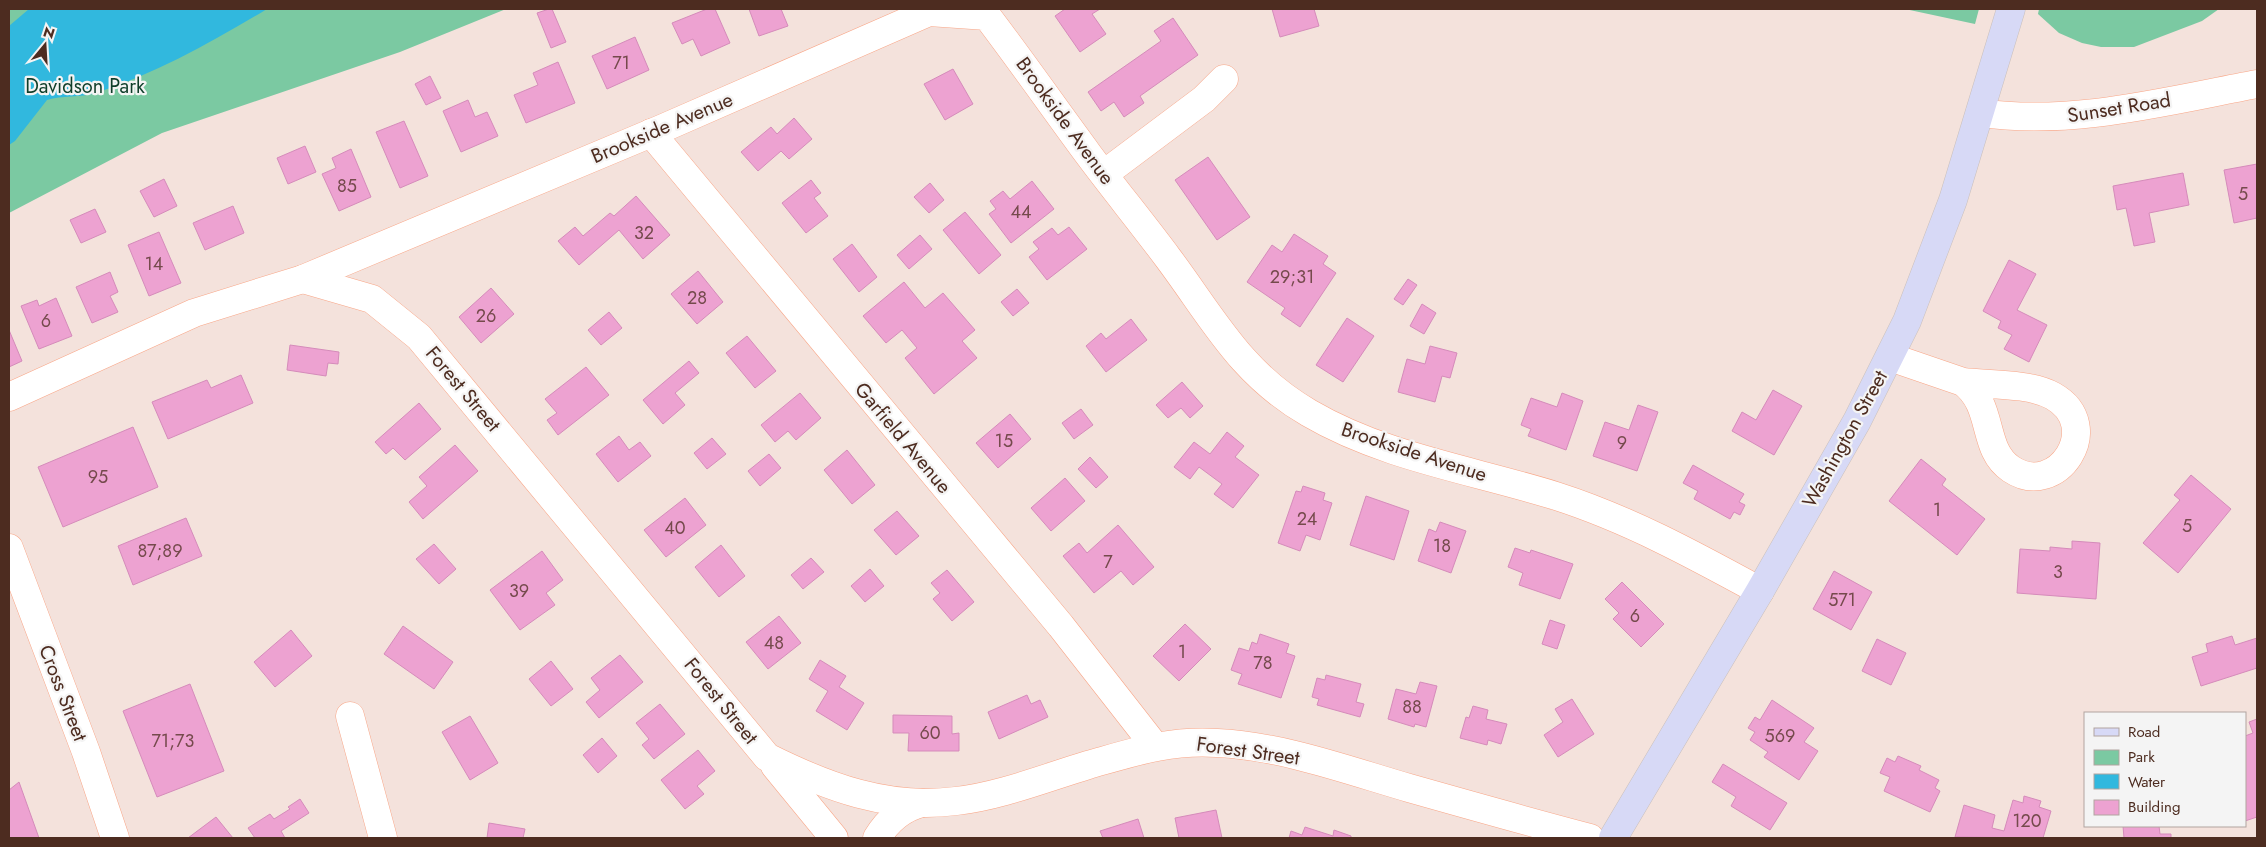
<svg xmlns="http://www.w3.org/2000/svg" width="2266" height="847" font-family="Jost,sans-serif">
<style>
.green{fill:#7bc9a2}
.water{fill:#31b8de}
.building{fill:#eda2d1;stroke:#d58bba}
.lines{fill:none;stroke-linecap:round;stroke-linejoin:round}
.minor-casing{stroke:#f9a687;stroke-width:29}
.major-casing{stroke:#cac0bc;stroke-width:29}
.minor{stroke:#fff;stroke-width:28}
.major{stroke:#d7d9f6;stroke-width:28}
.labels{text-anchor:middle;dominant-baseline:central;stroke-width:4.5;stroke-linejoin:round;paint-order:stroke}
.number-label{font-size:18px;fill:#754a4c}
.park-label{font-size:20px;fill:#0f3e2a;stroke:#f4f4f4}
.street-label{font-size:20px;fill:#4d2c20;stroke:#f4f4f4}
</style>
<rect width="100%" height="100%" fill="#f4e2dc"/>
<g class="green">
<path d="M9,9h497l-106,43 -238,81 -153,80z"/>
<path d="M1905,9h74l-4,15z"/>
<path d="M2039,9h180l-17,12 -68,26h-33l-19,-4 -23,-10 -21,-19z"/>
</g>
<path class="water" d="M29,9h238c-55,33 -110,64 -171,84 -16,5 -34,2 -49,7l-32,41 -6,4v-119z"/>
<g class="building">
<path d="M549,9h3l14,33 -15,6 -14,-35z"/>
<path d="M707,9h8l15,34 -29,13 -8,-17 -11,5 -10,-21z"/>
<path d="M749,9h32l7,17 -29,10z"/>
<path d="M1065,9h35l-8,5 14,20 -26,18 -25,-36z"/>
<path d="M1272,9h42l5,17 -39,11z"/>
<path d="M1173,18l25,37 -58,41 4,7 -20,14 -10,-15 -13,9 -13,-19 73,-51 -7,-10z"/>
<path d="M635,37l14,33 -42,19 -15,-33z"/>
<path d="M558,62l17,41 -49,20 -12,-28 24,-10 -5,-12z"/>
<path d="M953,69l20,35 -28,16 -21,-36z"/>
<path d="M430,76l11,22 -15,7 -11,-21z"/>
<path d="M468,100l7,17 12,-5 11,24 -37,16 -18,-41z"/>
<path d="M794,118l18,21 -23,20 -8,-8 -23,20 -17,-19 30,-25 6,7z"/>
<path d="M404,121l24,55 -28,12 -24,-56z"/>
<path d="M305,146l11,26 -28,12 -11,-26z"/>
<path d="M351,149l20,48 -32,14 -17,-37 14,-6 -4,-10z"/>
<path d="M1208,157l42,60 -33,23 -42,-60z"/>
<path d="M2257,164v54l-23,5 -10,-53z"/>
<path d="M2183,173l6,32 -40,8 6,29 -21,4 -8,-38 -9,2 -4,-24z"/>
<path d="M164,179l13,27 -23,11 -14,-26z"/>
<path d="M811,180l10,13 -7,5 14,18 -22,17 -24,-30z"/>
<path d="M1032,181l22,28 -43,34 -22,-29 7,-5 -6,-8 13,-10 7,8z"/>
<path d="M930,183l14,17 -15,13 -15,-16z"/>
<path d="M636,196l34,39 -27,24 -24,-29 -40,35 -21,-24 17,-14 8,9 27,-23 4,3z"/>
<path d="M233,206l11,27 -39,17 -12,-27z"/>
<path d="M95,209l11,23 -25,11 -11,-23z"/>
<path d="M965,212l36,43 -22,19 -36,-44z"/>
<path d="M1069,227l18,22 -40,31 -18,-23 10,-8 -6,-7 19,-14 6,7z"/>
<path d="M159,232l22,51 -32,13 -21,-51z"/>
<path d="M1294,234l34,22 -5,8 13,9 -36,54 -19,-13 4,-6 -38,-26 25,-37 10,7z"/>
<path d="M920,235l12,14 -23,20 -12,-14z"/>
<path d="M852,244l25,33 -18,15 -26,-33z"/>
<path d="M2009,260l27,14 -19,36 30,15 -18,37 -25,-13 8,-14 -14,-7 3,-7 -18,-10z"/>
<path d="M698,271l25,31 -26,22 -26,-30z"/>
<path d="M110,272l8,20 -8,4 8,16 -26,11 -16,-36z"/>
<path d="M1408,279l9,6 -14,20 -9,-6z"/>
<path d="M904,282l21,26 18,-15 32,37 -13,11 15,17 -43,36 -29,-36 12,-10 -15,-18 -16,13 -23,-27z"/>
<path d="M491,288l23,26 -33,29 -22,-26z"/>
<path d="M1017,289l12,14 -16,13 -12,-14z"/>
<path d="M56,298l16,38 -33,13 -18,-43 16,-6 2,6z"/>
<path d="M1422,304l14,9 -12,21 -14,-8z"/>
<path d="M609,312l13,16 -21,17 -13,-15z"/>
<path d="M1347,318l27,18 -31,46 -27,-17z"/>
<path d="M1131,319l16,21 -41,32 -20,-26 15,-13 5,6z"/>
<path d="M9,330l13,31 -13,6z"/>
<path d="M747,336l29,35 -21,17 -29,-35z"/>
<path d="M290,345l49,7 -1,12 -10,-1 -2,13 -39,-6z"/>
<path d="M1430,346l27,7 -7,25 -8,-2 -7,26 -37,-10 9,-33 18,5z"/>
<path d="M689,361l10,12 -24,20 10,12 -22,19 -20,-24z"/>
<path d="M586,367l23,28 -51,40 -11,-15 10,-7 -12,-14z"/>
<path d="M241,375l12,28 -85,36 -16,-37 55,-22 4,8z"/>
<path d="M1182,382l21,24 -13,12 -9,-10 -13,10 -12,-13z"/>
<path d="M1773,390l29,16 -28,49 -42,-24 10,-19 14,8z"/>
<path d="M800,393l21,25 -25,22 -8,-9 -13,11 -14,-17z"/>
<path d="M1562,393l21,8 -17,49 -38,-14 3,-7 -10,-4 10,-27 26,9z"/>
<path d="M419,403l22,26 -36,31 -12,-12 -7,6 -11,-12z"/>
<path d="M1638,405l20,7 -21,59 -44,-15 12,-34 24,8z"/>
<path d="M1081,409l12,16 -19,14 -12,-16z"/>
<path d="M1010,414l21,25 -33,29 -22,-25z"/>
<path d="M133,427l25,60 -95,40 -25,-60z"/>
<path d="M1227,432l17,14 -9,11 24,18 -26,33 -19,-14 8,-10 -23,-17 -9,12 -16,-12 20,-25 16,12z"/>
<path d="M619,436l10,14 11,-8 11,14 -33,26 -22,-28z"/>
<path d="M712,438l14,16 -19,15 -13,-16z"/>
<path d="M455,445l23,26 -55,48 -14,-17 18,-16 -8,-9z"/>
<path d="M847,450l28,35 -23,19 -28,-34z"/>
<path d="M769,454l12,14 -21,18 -12,-15z"/>
<path d="M1090,457l18,20 -12,11 -18,-19z"/>
<path d="M1921,459l25,20 -4,6 43,34 -28,36 -68,-54z"/>
<path d="M1693,465l51,29 -5,8 6,3 -5,10 -6,-3 -4,7 -36,-20 4,-8 -15,-8z"/>
<path d="M2191,475l40,34 -53,64 -35,-30 37,-43 -6,-5z"/>
<path d="M1065,478l20,23 -34,30 -20,-23z"/>
<path d="M1303,486l22,7 -2,7 9,3 -12,37 -14,-5 -6,16 -22,-8 18,-52 5,1z"/>
<path d="M1366,496l43,15 -15,49 -44,-15z"/>
<path d="M685,498l21,27 -40,32 -22,-27z"/>
<path d="M897,511l22,25 -23,19 -22,-25z"/>
<path d="M186,518l16,38 -69,29 -15,-39z"/>
<path d="M1440,522l26,9 -15,42 -33,-12 11,-32 7,3z"/>
<path d="M1118,525l36,42 -21,18 -12,-14 -27,22 -31,-37 16,-13 8,10z"/>
<path d="M2072,541l28,2 -4,56 -79,-6 3,-44 30,2v-4l22,2z"/>
<path d="M434,544l22,25 -17,15 -23,-25z"/>
<path d="M721,545l24,31 -26,21 -24,-30z"/>
<path d="M1515,548l15,5 1,-3 42,14 -13,35 -41,-14 4,-12 -15,-6z"/>
<path d="M542,551l21,29 -17,13 9,12 -35,25 -30,-40z"/>
<path d="M811,558l13,14 -21,17 -12,-14z"/>
<path d="M870,569l14,17 -19,16 -14,-16z"/>
<path d="M947,570l27,32 -22,19 -19,-22 7,-6 -9,-10z"/>
<path d="M1834,571l38,21 -21,38 -38,-21z"/>
<path d="M1622,582l42,42 -23,23 -28,-28 6,-6 -14,-14z"/>
<path d="M779,616l22,27 -33,26 -22,-27z"/>
<path d="M1550,620l15,5 -8,24 -15,-5z"/>
<path d="M1185,624l26,25 -32,32 -26,-25z"/>
<path d="M403,626l50,36 -19,27 -50,-35z"/>
<path d="M291,630l21,26 -37,31 -21,-25z"/>
<path d="M1260,634l29,10 -3,9 9,3 -14,42 -43,-14 4,-10 -11,-4 8,-22 10,3 3,-9 5,2z"/>
<path d="M2232,636l3,9 22,-7v30l-56,18 -9,-29 16,-5 -2,-8z"/>
<path d="M1877,639l29,14 -15,32 -29,-14z"/>
<path d="M620,655l23,27 -44,36 -13,-16 14,-12 -9,-12z"/>
<path d="M820,660l26,16 -7,11 25,16 -17,27 -31,-19 12,-20 -19,-12z"/>
<path d="M551,661l22,28 -22,17 -22,-27z"/>
<path d="M1326,675l35,9 -5,18 8,2 -4,13 -43,-12 2,-6 -7,-2 5,-19 8,2z"/>
<path d="M1420,682l17,4 -11,41 -11,-3 -1,3 -26,-8 8,-30 20,5z"/>
<path d="M190,684l34,87 -67,26 -34,-86z"/>
<path d="M1027,695l4,9 9,-4 8,17 -49,22 -11,-27z"/>
<path d="M1572,699l22,35 -36,23 -14,-22 19,-13 -8,-13z"/>
<path d="M1772,700l42,28 -10,14 14,9 -19,29 -35,-23 4,-5 -18,-12 5,-8 -7,-4 7,-11 5,3z"/>
<path d="M660,704l25,30 -31,25 -12,-14 7,-6 -13,-16z"/>
<path d="M1473,706l15,4 -2,9 21,5 -6,20 -13,-4 -1,5 -27,-7 6,-21 3,1z"/>
<path d="M893,715l59,1v18l7,-1v18h-51l1,-18h-16z"/>
<path d="M470,716l28,47 -28,17 -28,-48z"/>
<path d="M2257,719v98l-12,4v-85l8,-3 -4,-11z"/>
<path d="M602,738l15,18 -19,17 -15,-18z"/>
<path d="M698,750l17,21 -18,15 7,8 -19,15 -24,-29z"/>
<path d="M1898,756l23,10 -2,4 20,10 -4,8 5,3 -10,21 -46,-21 6,-14 -10,-4 7,-15 8,4z"/>
<path d="M1723,764l64,39 -17,27 -39,-24 5,-9 -24,-15z"/>
<path d="M19,782l20,56h-30v-48z"/>
<path d="M2024,796l17,5 -2,6 12,4 -8,27 -88,-1 9,-32 31,10 -3,13 12,3 9,-31 10,3z"/>
<path d="M300,799l9,14 -28,18 4,7h-30l-7,-10 22,-14 4,5 16,-10 -2,-2z"/>
<path d="M1216,810l6,28h-43l-4,-20z"/>
<path d="M216,817l17,21h-45z"/>
<path d="M1138,819l6,19h-41l-3,-7z"/>
<path d="M489,823l36,6 -2,9h-36z"/>
<path d="M2123,826h36l1,8h11v4h-47z"/>
<path d="M1305,827l28,9 1,-6 17,6v2h-62l2,-7 11,4z"/>
</g>
<g class="lines">
<defs>
<g id="minor">
<path d="M1980,113c93,13 186,-12 277,-29"/>
<path d="M651,133l410,493 93,119"/>
<path d="M1104,174l100,-75 20,-20"/>
<path d="M303,279l69,20 47,38 348,420c60,30 121,53 189,44 44,-5 89,-23 132,-36 46,-13 80,-25 129,-22 65,3 130,27 192,45 60,17 120,34 181,50"/>
<path d="M1890,357l73,25c32,24 18,67 48,87 46,31 95,-43 42,-73 -24,-13 -64,-11 -90,-14"/>
<path d="M9,397l185,-84 109,-34 358,-150 268,-117 58,4c35,46 67,92 101,138 26,35 54,69 80,104 45,60 72,115 141,155 75,44 164,57 247,83 72,23 138,59 204,95"/>
<path d="M9,548l77,204 29,86"/>
<path d="M350,716l33,122"/>
<path d="M775,766l59,72"/>
<path d="M877,838c11,-18 25,-30 45,-35"/>
</g>
<path id="major" d="M1613,838l147,-247 97,-170 50,-100 46,-121 58,-191"/>
</defs>
<use href="#minor" class="minor-casing"/>
<use href="#major" class="major-casing"/>
<use href="#minor" class="minor"/>
<use href="#major" class="major"/>
</g>
<g class="labels">
<g class="number-label">
<text x="621" y="63">71</text>
<text x="347" y="186">85</text>
<text x="2243" y="194">5</text>
<text x="1021" y="212">44</text>
<text x="644" y="233">32</text>
<text x="154" y="264">14</text>
<text x="1292" y="277">29;31</text>
<text x="697" y="298">28</text>
<text x="486" y="316">26</text>
<text x="46" y="321">6</text>
<text x="1004" y="441">15</text>
<text x="1622" y="443">9</text>
<text x="98" y="477">95</text>
<text x="1937" y="510">1</text>
<text x="1307" y="519">24</text>
<text x="2187" y="526">5</text>
<text x="675" y="528">40</text>
<text x="1442" y="546">18</text>
<text x="160" y="551">87;89</text>
<text x="1108" y="562">7</text>
<text x="2058" y="572">3</text>
<text x="519" y="591">39</text>
<text x="1842" y="600">571</text>
<text x="1635" y="616">6</text>
<text x="774" y="643">48</text>
<text x="1182" y="652">1</text>
<text x="1263" y="663">78</text>
<text x="1412" y="707">88</text>
<text x="930" y="733">60</text>
<text x="1780" y="736">569</text>
<text x="173" y="741">71;73</text>
<text x="2027" y="821">120</text>
</g>
<g class="park-label">
<text x="85" y="86">Davidson Park</text>
</g>
<g class="street-label">
<text transform="translate(2119 108) rotate(-9)">Sunset Road</text>
<text transform="translate(1065 121) rotate(54)">Brookside Avenue</text>
<text transform="translate(662 128) rotate(-23)">Brookside Avenue</text>
<text transform="translate(463 389) rotate(50)">Forest Street</text>
<text transform="translate(903 438) rotate(50)">Garfield Avenue</text>
<text transform="translate(1845 439) rotate(-61)">Washington Street</text>
<text transform="translate(1414 452) rotate(18)">Brookside Avenue</text>
<text transform="translate(63 693) rotate(69)">Cross Street</text>
<text transform="translate(721 701) rotate(51)">Forest Street</text>
<text transform="translate(1248 751) rotate(8)">Forest Street</text>
</g>
</g>
<rect width="2266" height="847" fill="none" stroke="#4d2c20" stroke-width="20"/>
<rect x="2084" y="712" width="162" height="115" fill="#f4f4f4" stroke="#b1a49f"/>
<rect x="2094" y="728" width="25" height="8" fill="#d7d9f6" stroke="#b1a49f"/>
<text x="2128" y="737" font-size="15" fill="#4d2c20">Road</text>
<rect x="2094" y="750" width="25" height="15" fill="#7bc9a2" stroke="#b1a49f"/>
<text x="2128" y="762" font-size="15" fill="#4d2c20">Park</text>
<rect x="2094" y="774" width="25" height="15" fill="#31b8de" stroke="#b1a49f"/>
<text x="2128" y="787" font-size="15" fill="#4d2c20">Water</text>
<rect x="2094" y="800" width="25" height="15" fill="#eda2d1" stroke="#b1a49f"/>
<text x="2128" y="812" font-size="15" fill="#4d2c20">Building</text>
<g transform="translate(45 45) rotate(18)" stroke="#f4f4f4" stroke-width="4" paint-order="stroke">
<path d="M0-4L9 19L0 12L-9 19Z" fill="#4d2c20"/>
<text y="-8" font-size="14" font-weight="bold" text-anchor="middle" fill="#4d2c20">N</text>
</g>
</svg>
